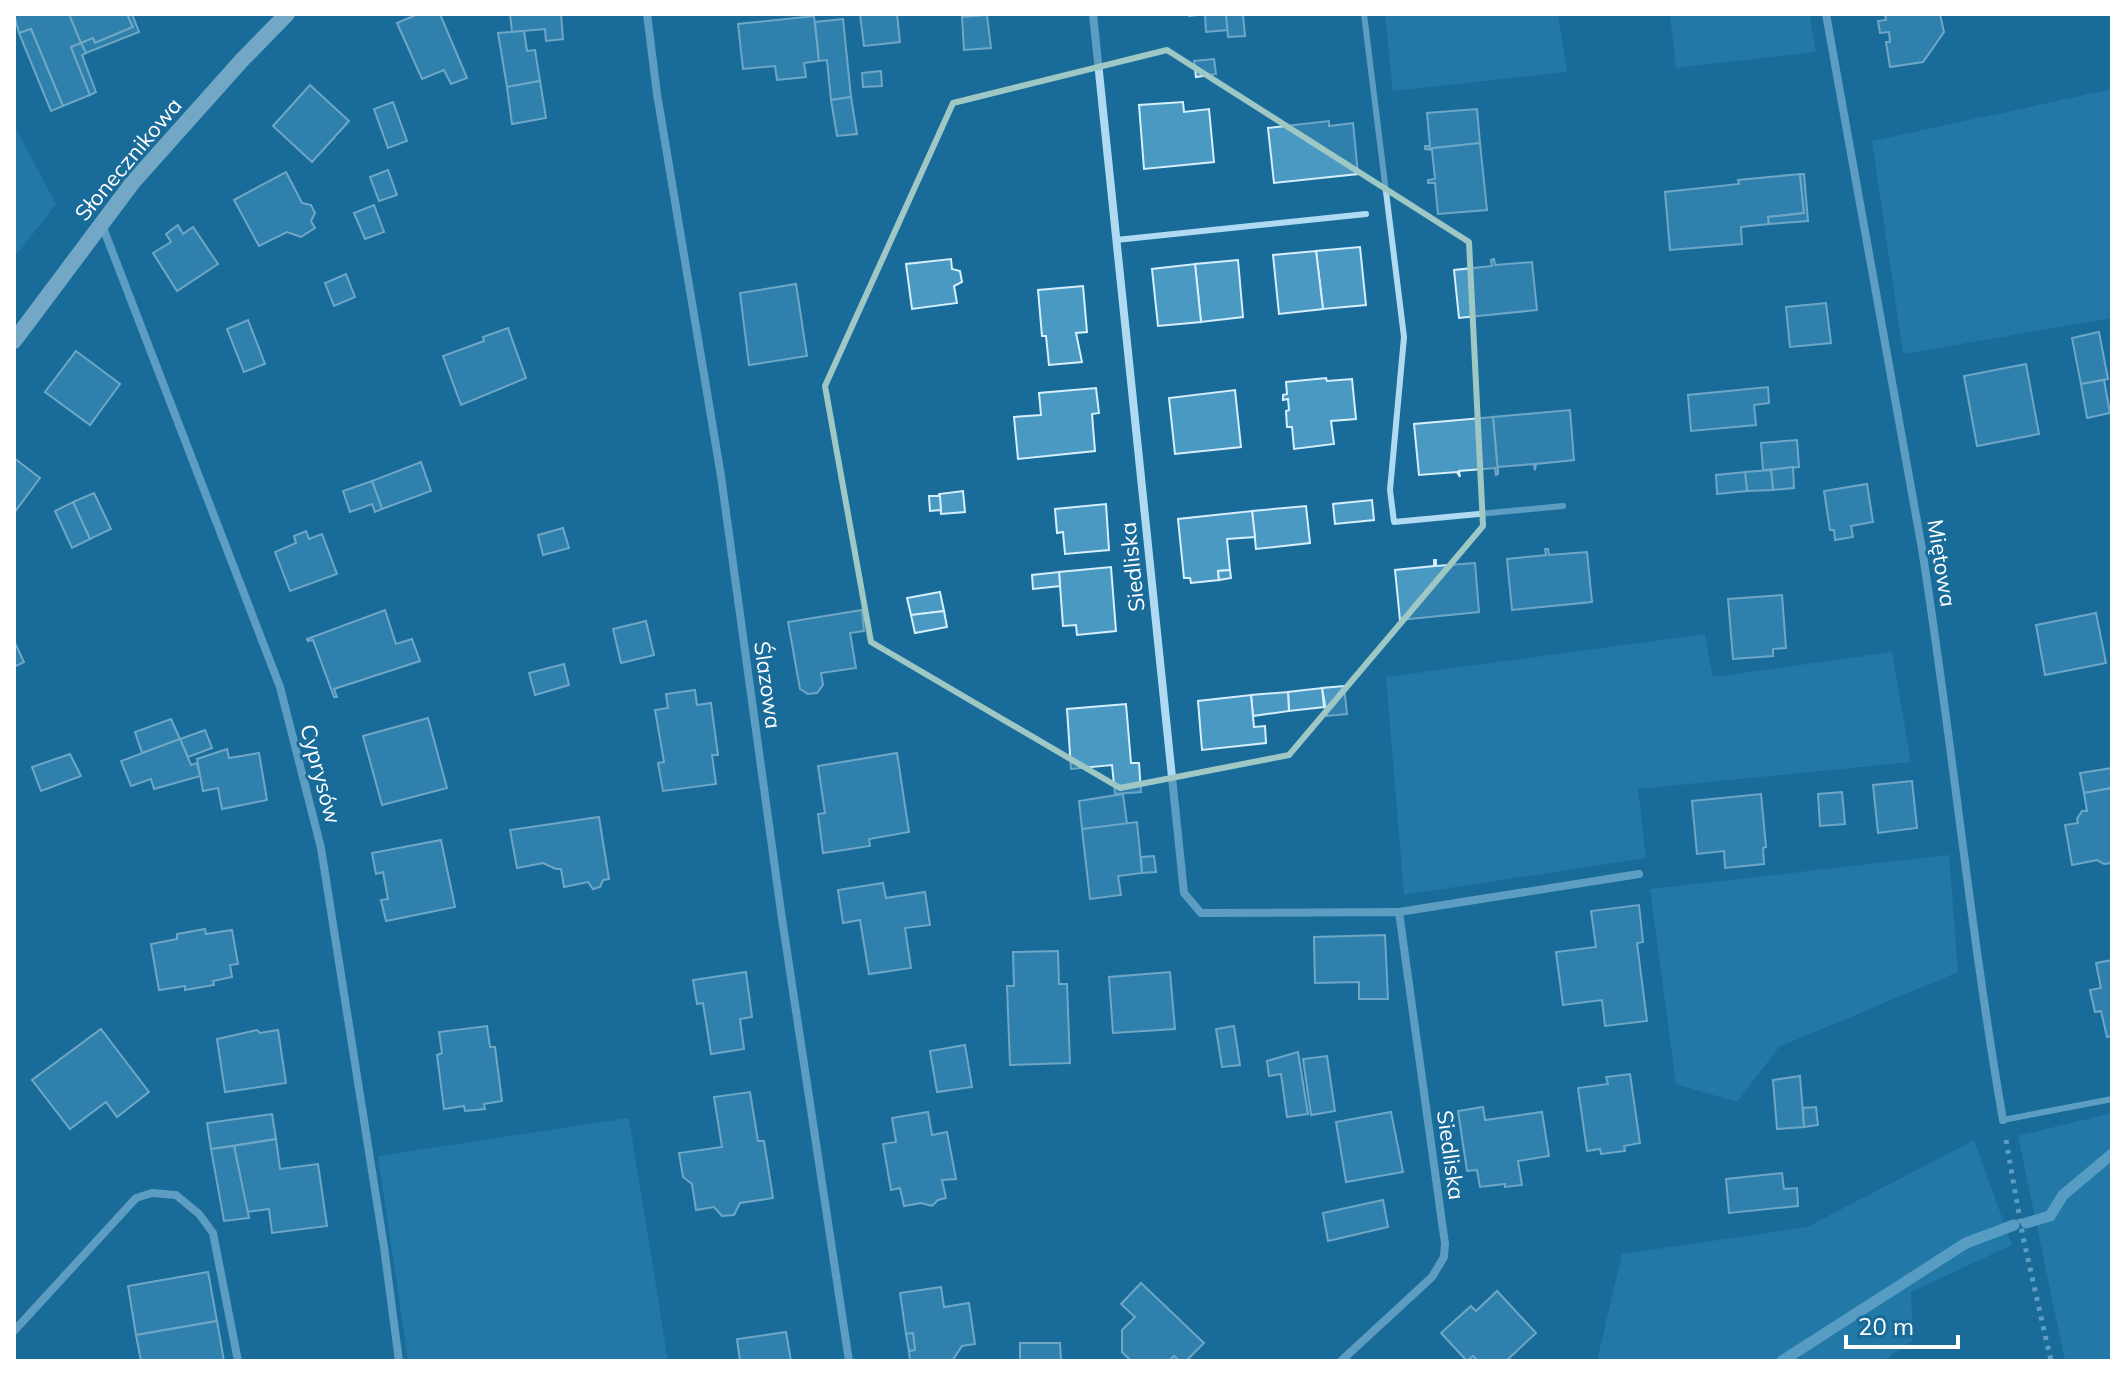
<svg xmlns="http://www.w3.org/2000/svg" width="2126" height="1375" font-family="Mulish,sans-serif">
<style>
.green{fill:#2d87b7}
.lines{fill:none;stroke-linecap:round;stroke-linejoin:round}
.stream{stroke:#a2d8f3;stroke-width:11}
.building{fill:#4a99c3;stroke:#d6effc;stroke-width:2}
.path{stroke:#afdaf1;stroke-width:5;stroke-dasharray:4 6;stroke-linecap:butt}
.lane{stroke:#afdaf1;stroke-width:6}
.street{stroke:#afdaf1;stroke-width:8}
.secondary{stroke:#ddf1fc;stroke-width:16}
.marked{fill:none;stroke:#9fc8c5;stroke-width:6;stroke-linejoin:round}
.labels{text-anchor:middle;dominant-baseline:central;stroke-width:6;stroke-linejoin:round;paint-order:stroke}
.street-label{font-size:22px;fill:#fff;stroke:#196b99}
</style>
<rect width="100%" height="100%" fill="#196b99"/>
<g class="green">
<path d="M1385,14h173l9,58 -174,19z"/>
<path d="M1670,14h139l7,38 -140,16z"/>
<path d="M2112,89v229l-209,36 -31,-213z"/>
<path d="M14,125l42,79 -42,54z"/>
<path d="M1705,634l8,43 179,-25 19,110 -273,27 8,69 -242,37 -18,-218z"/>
<path d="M1949,855l9,117 -179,75 -42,55 -61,-18 -26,-195z"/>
<path d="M2112,1113v248h-47l-47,-225z"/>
<path d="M629,1118l39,243h-260l-30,-205z"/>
<path d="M1974,1140l38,105 -101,47 2,48 -30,21h-286l25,-107 185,-27z"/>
</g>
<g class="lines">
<g class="stream">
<path d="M2026,1223l24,-7 13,-21 49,-41"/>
<path d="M1782,1361l184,-118 48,-18"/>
</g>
</g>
<g class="building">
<path d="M14,14h55l12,29 -10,4 19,48 -27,11 -32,-77 -12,4z"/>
<path d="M69,14h58l6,13 -38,16 -2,-5 -12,5z"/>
<path d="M127,14h5l7,18 -53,21 -5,-10 12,-5 2,5 38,-16z"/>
<path d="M418,14h22l27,64 -16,6 -7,-14 -22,9 -25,-56z"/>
<path d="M510,14h51l2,25 -17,2 -1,-12 -33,3z"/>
<path d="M860,14h37l3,28 -36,4z"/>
<path d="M1189,14h37l2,16 -22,2 -1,-18 -16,2z"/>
<path d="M1226,14h17l2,22 -17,1z"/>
<path d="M1885,14h55l4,18 -21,30 -33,5 -4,-25h4l-1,-10 -9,1 -2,-12 8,-1z"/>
<path d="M987,15l4,33 -27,2 -2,-33z"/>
<path d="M814,16l5,45 -15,2 2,14 -29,3 -2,-14 -32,3 -5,-45z"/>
<path d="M843,19l8,78 -20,3 -4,-40 -8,1 -4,-39z"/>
<path d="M31,29l32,77 -12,5 -32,-78z"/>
<path d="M524,31l3,20 8,-1 5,31 -33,6 -9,-54z"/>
<path d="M81,43l5,10 -4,2 14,37 -6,3 -19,-48z"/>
<path d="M1214,59l2,15 -20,3 -2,-16z"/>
<path d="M881,71l1,15 -19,1 -1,-14z"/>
<path d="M540,81l6,37 -34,6 -5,-37z"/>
<path d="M310,85l39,36 -37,41 -39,-36z"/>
<path d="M851,97l6,37 -20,2 -6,-36z"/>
<path d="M393,102l14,39 -19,7 -14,-39z"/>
<path d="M1183,102l1,10 25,-3 5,53 -70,7 -5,-64z"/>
<path d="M1477,109l3,34 -55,6v-3h5l-3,-33z"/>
<path d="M1329,121v5l24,-3 5,51 -84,9 -6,-55z"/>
<path d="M1480,143l7,67 -49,4 -3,-31h-7v-3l7,-1 -3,-29 -7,-1z"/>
<path d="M388,170l9,25 -18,6 -9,-24z"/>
<path d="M286,172l16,31 9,2 4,8 -4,8 4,7 -14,9 -14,-5 -28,14 -25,-46z"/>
<path d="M1800,174l4,39 -36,4 1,7 -28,3 1,17 -72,6 -5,-58 74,-8 -1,-4z"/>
<path d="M1800,174h4l4,47 -39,3 -1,-7 36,-4z"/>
<path d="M374,205l10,27 -19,7 -11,-26z"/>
<path d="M178,225l5,9 10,-7 25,37 -41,27 -24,-38 18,-11 -5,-8z"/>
<path d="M1360,247l6,58 -43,4 -7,-58z"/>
<path d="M1316,251l7,58 -44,5 -6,-59z"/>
<path d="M951,259l1,10 8,2 2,11 -8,4 3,17 -45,6 -6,-45z"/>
<path d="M1494,259l1,6 37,-3 5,48 -78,8 -5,-48 38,-4 -1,-6z"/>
<path d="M1238,260l5,57 -42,5 -6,-58z"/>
<path d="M1195,264l6,58 -43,4 -6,-57z"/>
<path d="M346,274l9,23 -21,9 -9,-23z"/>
<path d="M796,284l11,72 -58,9 -9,-72z"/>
<path d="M1083,286l4,46 -11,1 6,29 -33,3 -3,-29h-4l-4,-46z"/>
<path d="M1826,303l5,40 -41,4 -4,-40z"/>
<path d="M248,320l17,44 -21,8 -17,-43z"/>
<path d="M508,328l18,50 -65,27 -18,-49 41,-15 -1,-4z"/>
<path d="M2099,332l9,47 -27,5 -9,-46z"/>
<path d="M76,351l44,33 -30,41 -45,-33z"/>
<path d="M2026,364l13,70 -62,12 -13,-70z"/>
<path d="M1326,378l1,3 25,-2 4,40 -25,2 3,23 -40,5 -2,-22h-5l-1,-16 3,-1 -1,-11 -5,1v-5l4,-1 -1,-12z"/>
<path d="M2104,380l6,33 -23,5 -6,-34z"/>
<path d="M1768,387l1,16 -15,2 2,20 -65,6 -3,-36z"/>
<path d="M1096,388l3,25 -7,1 3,37 -77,8 -4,-42 27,-2 -2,-22z"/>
<path d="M1235,390l6,57 -66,7 -6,-56z"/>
<path d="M1570,410l4,50 -38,4 -1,6 -1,-6 -36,3v7l-5,-57z"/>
<path d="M1493,417l5,57 -2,1 -1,-7 -36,3 1,6 -3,-5 -38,3 -5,-51z"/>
<path d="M1797,440l2,27 -36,3 -2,-27z"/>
<path d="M14,458l26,20 -26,35z"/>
<path d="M421,462l10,29 -49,18 -10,-28z"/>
<path d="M1793,467l1,21 -21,2 -2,-20z"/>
<path d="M1771,470l2,20 -26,1 -2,-19z"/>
<path d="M1745,472l2,19 -30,3 -1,-19z"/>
<path d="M372,481l10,28 -7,3 -3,-8 -22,8 -7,-21z"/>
<path d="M1867,484l6,38 -22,4 2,11 -18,3 -1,-10h-4l-6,-39z"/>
<path d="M963,491l2,21 -24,2 -2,-20z"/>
<path d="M94,493l17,36 -21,10 -17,-37z"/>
<path d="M929,496h11l1,14 -11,1z"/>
<path d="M1372,500l2,20 -39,4 -2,-20z"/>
<path d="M73,502l17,37 -18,9 -17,-37z"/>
<path d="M1106,504l3,46 -44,4 -2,-22 -6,1 -2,-24z"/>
<path d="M1306,506l4,37 -54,6 -4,-38z"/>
<path d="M1252,511l3,26 -28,2 3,31 -12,1 1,9 -28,3 -1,-5h-6l-6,-59z"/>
<path d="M563,528l6,20 -26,7 -5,-20z"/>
<path d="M306,531l3,8 13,-5 15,40 -47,17 -15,-39 21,-9 -2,-7z"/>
<path d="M1545,549h3l1,6 38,-3 5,50 -80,8 -5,-51 39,-4z"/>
<path d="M1434,560h2v6l39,-3 4,49 -79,8 -5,-50 39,-4z"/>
<path d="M1111,567l5,64 -39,4 -1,-10 -13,1 -4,-54z"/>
<path d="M1230,570l1,8 -12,2 -1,-9z"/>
<path d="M1059,572l1,14 -27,3 -1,-14z"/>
<path d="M940,592l4,19 -33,4 -4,-17z"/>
<path d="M1782,595l4,53 -13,1v7l-40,3 -5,-60z"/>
<path d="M385,610l11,34 16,-5 8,22 -86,28 3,8h-3l-21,-57 -5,1 -1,-2z"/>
<path d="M862,610l2,21 -14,2 6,35 -35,5 2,12 -6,8 -9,1 -8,-5 -12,-67z"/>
<path d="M944,611l3,16 -32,6 -4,-18z"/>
<path d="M2096,613l10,50 -61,12 -9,-50z"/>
<path d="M646,621l8,34 -33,8 -8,-34z"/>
<path d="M14,641l10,21 -10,5z"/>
<path d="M564,664l5,21 -34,10 -6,-22z"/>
<path d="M1344,686l3,28 -20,2 -5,-28z"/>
<path d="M1322,688l2,19 -35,4 -1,-19z"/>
<path d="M695,690l2,15 14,-2 7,52h-6l4,29 -53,7 -5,-28 6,-1 -9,-52 13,-2 -2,-14z"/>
<path d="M1288,692l1,19 -36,5 -2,-21z"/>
<path d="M1251,695l3,32 11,-1 1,17 -64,7 -4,-49z"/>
<path d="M1126,704l5,59h8l2,29 -26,2 -3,-29 -41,4 -4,-60z"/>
<path d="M428,718l19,70 -65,17 -19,-69z"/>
<path d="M171,719l9,20 -38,14 -7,-21z"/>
<path d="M205,730l7,18 -24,9 -8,-18z"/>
<path d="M180,739l11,26 6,-2 3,13 -46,13 -3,-10 -20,7 -10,-25z"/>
<path d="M227,749l2,9 30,-5 8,47 -45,9 -4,-21 -15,3 -6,-32z"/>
<path d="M897,753l12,79 -40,7 1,7 -47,7 -5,-39 7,-1 -7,-47z"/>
<path d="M70,754l11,22 -40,15 -9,-24z"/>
<path d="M2112,768v20l-28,5 -4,-20z"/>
<path d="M1912,781l5,47 -39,5 -5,-48z"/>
<path d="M2112,788v75l-8,1 -7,-4 -25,5 -7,-40 13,-2 -1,-4 5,-8h5l-3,-18z"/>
<path d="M1842,792l3,32 -25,2 -2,-32z"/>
<path d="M1123,794l4,30 -45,5 -3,-28z"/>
<path d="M1761,794l5,53 -3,1 1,16 -39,4 -1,-17 -27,3 -5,-53z"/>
<path d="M599,817l10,62 -6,1 -3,7 -7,2 -5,-7 -24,5 -3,-18h-5l-13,-6 -26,5 -7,-38z"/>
<path d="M1137,822l5,51 -24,3 3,19 -31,4 -8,-70z"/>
<path d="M441,840l14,67 -69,14 -5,-21 7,-1 -5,-27 -7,2 -4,-21z"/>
<path d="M1154,856l2,16 -14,1 -1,-16z"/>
<path d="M883,883l3,15 39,-6 5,33 -25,3 6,40 -42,6 -9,-54 -17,3 -5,-33z"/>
<path d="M1639,905l4,37 -6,1 10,78 -42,5 -3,-26 -39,5 -7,-53 40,-5 -5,-36z"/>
<path d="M205,929l1,5 26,-4 6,34 -8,1 2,12 -19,4 1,4 -29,5v-4l-26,4 -8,-46 26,-5v-5z"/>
<path d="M1385,935l3,64h-29v-17l-44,1 -1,-46z"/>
<path d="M1058,951l1,33h8l3,79 -60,2 -3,-79h7l-1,-34z"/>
<path d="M2112,960v76l-5,1 -6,-26 -6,1 -5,-22 11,-2 -5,-25z"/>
<path d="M746,972l6,45 -12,2 4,30 -33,5 -8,-51 -6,1 -4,-24z"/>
<path d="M1170,972l5,57 -62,4 -4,-56z"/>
<path d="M487,1026l3,21h5l7,54 -18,3 1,5 -20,2 -1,-5 -20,3 -7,-54 5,-2 -3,-21z"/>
<path d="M1234,1026l6,39 -18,2 -6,-38z"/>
<path d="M101,1029l48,63 -32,25 -11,-15 -36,27 -38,-49z"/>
<path d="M257,1030l3,3 18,-3 8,53 -61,9 -8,-53z"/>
<path d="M965,1045l7,42 -35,5 -7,-41z"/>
<path d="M1298,1052l10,62 -21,3 -6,-43 -12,2 -2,-15z"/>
<path d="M1327,1056l8,55 -24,4 -8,-56z"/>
<path d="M1630,1074l10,69 -16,3 1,5 -24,3 -1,-5 -13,2 -9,-63 30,-4 -2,-7z"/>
<path d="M1800,1076l4,51 -27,2 -4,-49z"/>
<path d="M750,1092l8,49h6l9,57 -33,5 -6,12 -12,1 -8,-9 -18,3 -4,-26 -9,-7 -4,-24 43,-6 -8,-50z"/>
<path d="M1483,1107l2,13 57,-8 7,44 -31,5 4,24 -17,2v-3l-25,3 -3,-17 -10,1 -9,-60z"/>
<path d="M1816,1107l2,18 -14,2 -1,-19z"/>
<path d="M928,1112l4,23 15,-3 9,47 -14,1 4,18 -8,2 -6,6 -11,-3 -17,3 -4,-18 -9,2 -8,-46 13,-2 -4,-24z"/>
<path d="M1391,1112l12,60 -57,10 -10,-60z"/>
<path d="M272,1114l4,25 -65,10 -4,-26z"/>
<path d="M276,1139l4,30 38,-5 9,62 -55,7 -3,-24 -22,3 -13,-66z"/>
<path d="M234,1146l15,72 -25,3 -13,-72z"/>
<path d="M1782,1173l2,16 13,-1 1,18 -69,7 -3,-34z"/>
<path d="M1383,1200l5,27 -60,14 -5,-28z"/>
<path d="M208,1272l9,49 -81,14 -8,-49z"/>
<path d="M1141,1283l63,60 -18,18h-7l-5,-5 -5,5h-38l-9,-9v-22l13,-13 -14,-13z"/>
<path d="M941,1287l3,20 25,-4 6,41 -13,2 -10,15h-42l-1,-10 6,-1 -2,-17 -7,1 -6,-41z"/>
<path d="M1497,1291l39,42 -30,28h-28l-5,-5 -6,5 -26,-28 30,-27 5,5z"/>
<path d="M217,1321l7,40h-83l-5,-26z"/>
<path d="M786,1332l5,29h-51l-3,-22z"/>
<path d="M913,1333l2,17 -6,1 -3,-17z"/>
<path d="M1020,1343h40l1,18h-41z"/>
</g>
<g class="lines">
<path class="path" d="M2006,1140l17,97 28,124"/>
<g class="lane">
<path d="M1364,14l40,323 -14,153 4,32 169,-16"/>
<path d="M1116,240l250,-26"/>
<path d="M2003,1120l109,-21"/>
</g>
<g class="street">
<path d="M647,14l10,80 64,382 60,436 68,449"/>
<path d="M1093,14l91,879 17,20 198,-1 46,332 -1,13 -12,20 -91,84"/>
<path d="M1826,14l96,535c30,190 48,381 81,571"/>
<path d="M102,225l178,462 41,161 63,399 15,114"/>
<path d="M1399,912l240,-38"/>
<path d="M14,1331l122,-133 16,-5 24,2 23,19 14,19 25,128"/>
</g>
<path class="secondary" d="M14,341l119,-159 109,-122 45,-46"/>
</g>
<path d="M0 0H2126V1375H0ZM1167,50l302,192 14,284 -194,229 -169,33 -249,-146 -46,-256 128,-283z" fill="#196b99" fill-opacity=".55" fill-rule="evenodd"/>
<path class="marked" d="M1167,50l302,192 14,284 -194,229 -169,33 -249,-146 -46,-256 128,-283z"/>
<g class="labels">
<g class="street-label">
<text transform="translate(128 159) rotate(-50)">Słonecznikowa</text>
<text transform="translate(1942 563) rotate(81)">Miętowa</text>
<text transform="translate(1132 567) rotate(-96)">Siedliska</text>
<text transform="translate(768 685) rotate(82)">Ślazowa</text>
<text transform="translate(321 774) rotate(75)">Cyprysów</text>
<text transform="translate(1451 1155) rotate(82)">Siedliska</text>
</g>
</g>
<rect width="2126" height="1375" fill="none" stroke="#ffffff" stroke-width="32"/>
<path d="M1846 1335v12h112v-12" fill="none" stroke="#ffffff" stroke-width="4"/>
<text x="1858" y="1335" font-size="24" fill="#ffffff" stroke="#196b99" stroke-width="6" paint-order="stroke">20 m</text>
</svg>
